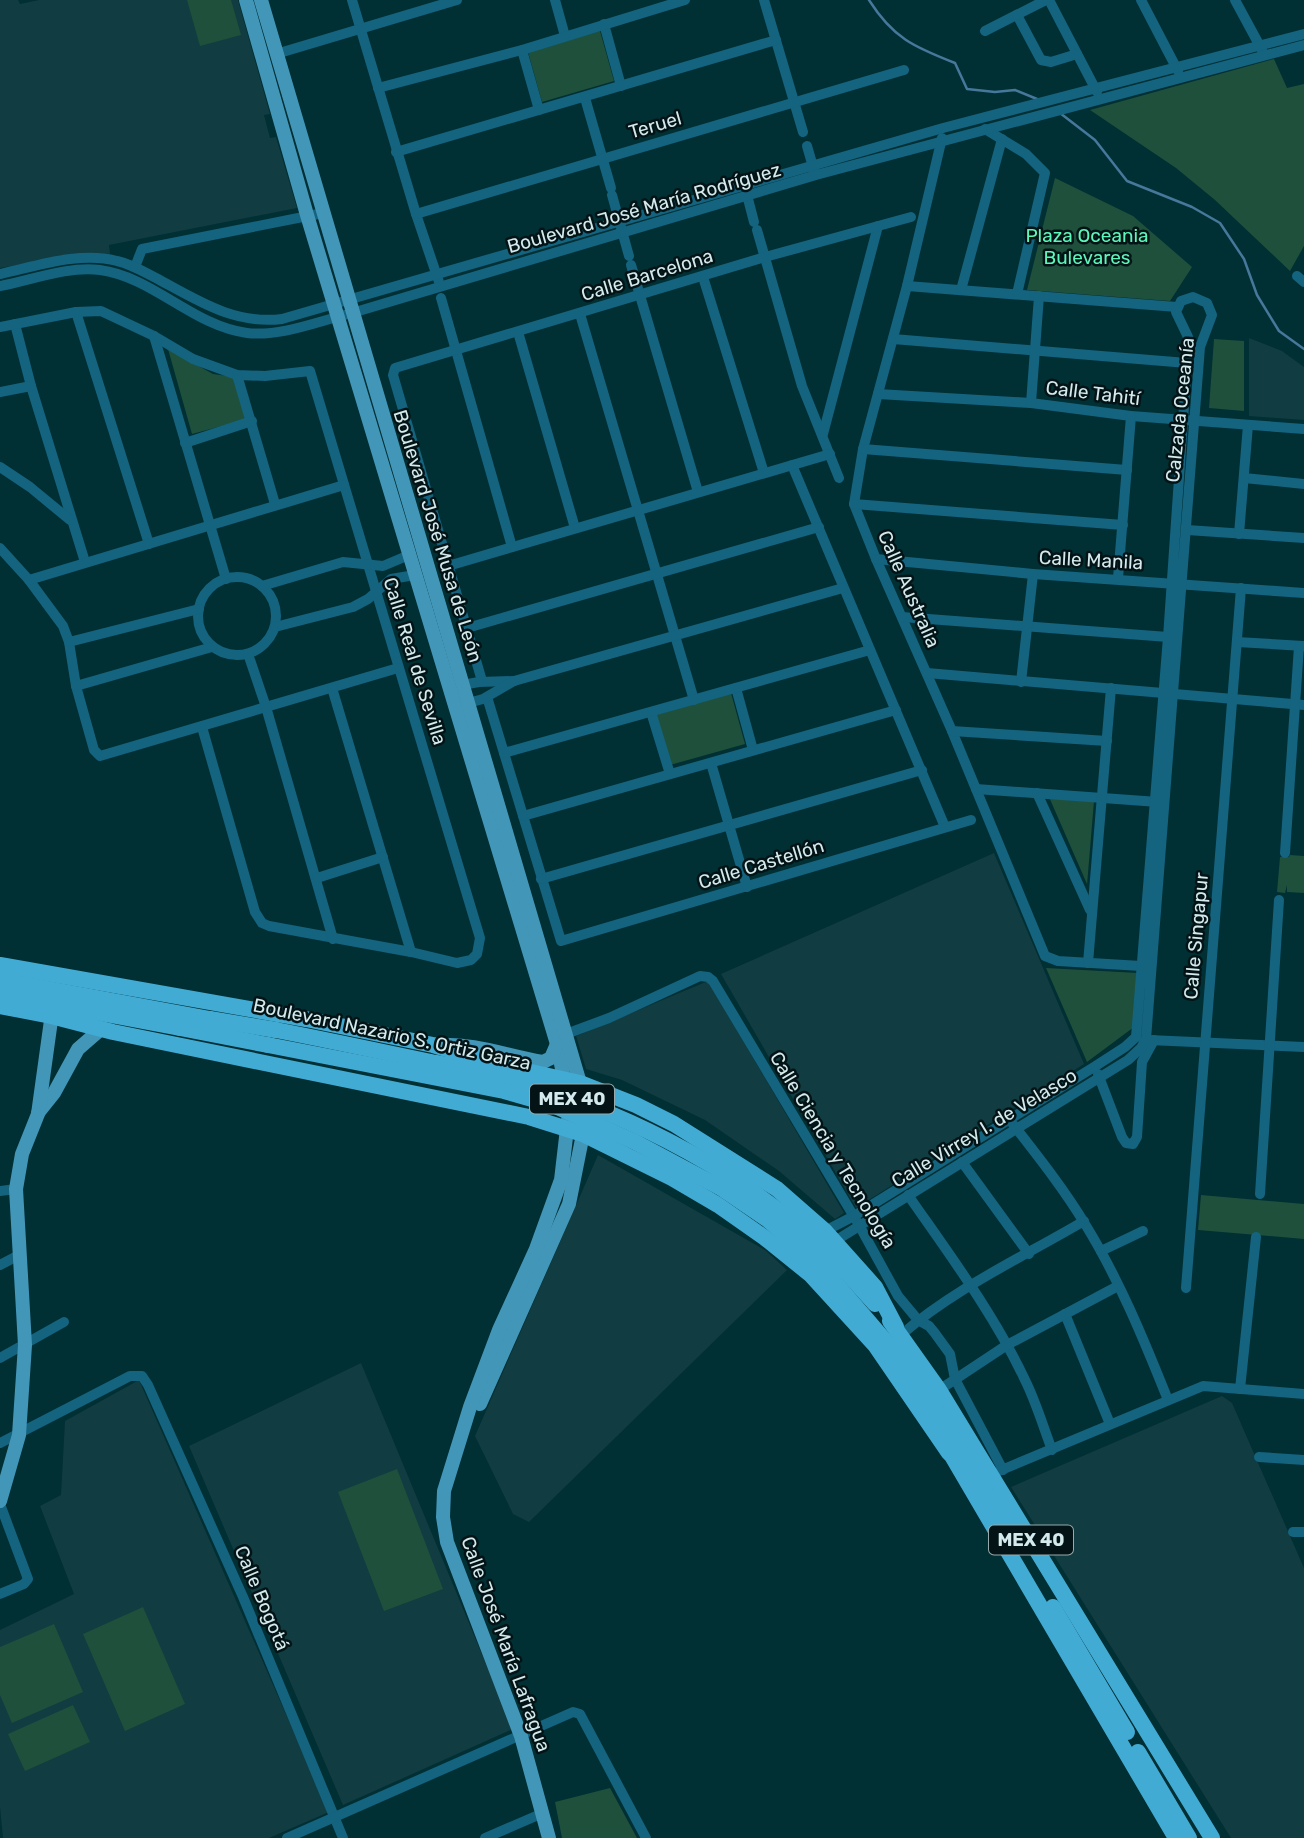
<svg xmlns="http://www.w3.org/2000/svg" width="1304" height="1838" font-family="Rubik,sans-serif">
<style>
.built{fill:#113c41}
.green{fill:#1f503b}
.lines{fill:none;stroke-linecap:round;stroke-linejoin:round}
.stream{stroke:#45789b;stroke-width:2.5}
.minor{stroke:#14637f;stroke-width:10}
.major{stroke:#4296b8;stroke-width:14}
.highway{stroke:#42abd4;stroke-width:16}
.highway-bridge{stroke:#42abd4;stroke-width:16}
.labels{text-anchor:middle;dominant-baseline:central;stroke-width:5;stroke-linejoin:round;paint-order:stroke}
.shield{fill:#041416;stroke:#96aaac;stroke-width:2}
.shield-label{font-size:18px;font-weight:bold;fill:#d4eaed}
.street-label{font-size:19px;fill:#d4eaed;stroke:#041416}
.park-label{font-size:19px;fill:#5ef7ba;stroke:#041416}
</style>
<rect width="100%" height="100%" fill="#002f34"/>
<g class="built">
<path d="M0,0h18l2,4 19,-4h199l32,114 -6,1 6,23 6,-1 21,71 -188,37 1,9 -23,-1 -87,15z"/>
<path d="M1249,338l33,13 22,16v53l-55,-4z"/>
<path d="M994,853l90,211 -228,144 -135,-234z"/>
<path d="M708,981l136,232 -9,6 -56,-48 -74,-51 -83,-40 -36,-11 -10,-33z"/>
<path d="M598,1155l167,95 22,20 -258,252 -16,-8 -38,-78z"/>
<path d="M361,1363l152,366 -170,76 -154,-359z"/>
<path d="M139,1380l190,432 -60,26h-266l-3,-31v-177l74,-36 -34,-88 21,-11 4,-74z"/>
<path d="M1222,1396l10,7 72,165v270h-73l-220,-351z"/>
</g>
<g class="green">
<path d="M187,0h44l10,35 -41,11z"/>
<path d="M600,31l14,50 -72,21 -14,-50z"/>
<path d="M1274,59l13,29 17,-4v162l-14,25 -75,-71 -39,-32 -86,-58z"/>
<path d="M1055,178l78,38 59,51 -22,34 -143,-11z"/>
<path d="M1214,339l30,2v70l-35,-3z"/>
<path d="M168,349l45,25 22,3 13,42 -56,15z"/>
<path d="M731,693l14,51 -75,21 -14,-50z"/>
<path d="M1049,797l45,4 -7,84v-1z"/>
<path d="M1290,855l14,1v37l-17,-1v-7l-2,8 -8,-1 3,-35h9z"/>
<path d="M1046,968l92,5 -4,54 -47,35z"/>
<path d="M1201,1195l103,9v35l-106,-9z"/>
<path d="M397,1469l46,120 -59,22 -46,-119z"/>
<path d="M143,1607l42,97 -60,27 -42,-97z"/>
<path d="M54,1624l29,68 -71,31 -12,-28v-48z"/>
<path d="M73,1705l17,37 -65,29 -17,-37z"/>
<path d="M610,1788l27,50h-75l-7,-36z"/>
</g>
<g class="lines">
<g class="stream">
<path d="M869,0c24,38 45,47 86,63l12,26 28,3 20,-2 22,9"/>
<path d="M1060,113l35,27 32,41 65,26 28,16 24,36 13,36 22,36 25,18"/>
</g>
<g class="minor">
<path d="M352,0l64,214 23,68"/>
<path d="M555,0l10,36"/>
<path d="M764,0l39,132"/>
<path d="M1049,0l48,92"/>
<path d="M1141,0l37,71"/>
<path d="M1235,0l27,50"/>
<path d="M1017,15l24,45 10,2 26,-8"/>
<path d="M604,24l17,62"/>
<path d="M985,31l61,-31"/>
<path d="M522,50l17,60"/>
<path d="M276,54l181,-54"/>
<path d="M378,88l144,-38 163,-50"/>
<path d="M585,98l26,90"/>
<path d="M985,129l41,25 19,19 -28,121"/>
<path d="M942,138l-35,148 -44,163 -9,55 22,55 76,172 93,225 13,5 83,5"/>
<path d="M807,146l7,24"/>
<path d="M396,152l380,-112"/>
<path d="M612,195l17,61"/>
<path d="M747,195l7,27"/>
<path d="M416,214l488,-144"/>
<path d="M757,230l45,156 37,92"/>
<path d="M631,265l67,227"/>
<path d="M135,267l7,-18 181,-36"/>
<path d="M0,274c37,-8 80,-23 117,-13 14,3 27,11 39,17 41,22 78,47 126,41l661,-191 361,-94"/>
<path d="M1297,276l7,6"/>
<path d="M703,277l61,196"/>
<path d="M0,286c32,-6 67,-20 100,-16 53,7 93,56 147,63 34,4 72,-12 105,-20l464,-138 488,-130"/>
<path d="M907,286l270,21"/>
<path d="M961,290l41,-151"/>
<path d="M441,298l71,249"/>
<path d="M76,312l73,232"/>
<path d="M580,314l114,386"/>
<path d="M15,324l16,62 54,176"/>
<path d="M0,327l76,-15 25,-1 53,25 39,23 44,16 28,1 45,-5 170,567 -3,16 -6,6 -14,3 -46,-11 -142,-26 -7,-3 -7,-11 -53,-185"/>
<path d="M518,332l57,196"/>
<path d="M154,336l72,243"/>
<path d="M893,339l294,24"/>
<path d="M237,375l38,129"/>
<path d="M0,392l31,-6"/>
<path d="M878,394l153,9 100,13 173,13"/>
<path d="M1031,403l8,-107"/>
<path d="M823,434l55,-208"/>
<path d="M185,443l67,-22"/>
<path d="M863,449l264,21"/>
<path d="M792,465l153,362"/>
<path d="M0,467l30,20 40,33"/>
<path d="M1244,478l60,6"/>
<path d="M854,504l269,21"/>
<path d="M1187,530l117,8"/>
<path d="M1239,534l9,-109"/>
<path d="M0,548l29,32 34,46 6,16 7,44 18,64 6,6 298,-88"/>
<path d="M876,559l157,15 271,19"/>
<path d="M448,566l382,-112"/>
<circle cx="237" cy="616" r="39"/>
<path d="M1118,578l13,-162"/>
<path d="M29,580l315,-95"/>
<path d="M262,586l81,-24 40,4 26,-11"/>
<path d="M902,617l266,20"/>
<path d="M275,627l78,-20 15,-8 23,-20 24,-4"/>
<path d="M467,628l352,-101"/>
<path d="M69,642l130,-33"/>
<path d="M1237,642l67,4"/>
<path d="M248,654l18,53 67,232"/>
<path d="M927,673l377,32"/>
<path d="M482,681l-89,-306 2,-7 370,-111 146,-40"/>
<path d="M1021,682l12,-108"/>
<path d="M462,685l17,-3 35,-1"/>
<path d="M76,686l136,-39"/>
<path d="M332,688l79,264"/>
<path d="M736,688l17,62"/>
<path d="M487,697l74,244 410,-121"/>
<path d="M468,703l15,-4 31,-18 329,-93"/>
<path d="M651,712l19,62"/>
<path d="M952,731l155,10"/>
<path d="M504,753l366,-103"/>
<path d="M711,763l36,124"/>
<path d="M976,789l182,13"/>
<path d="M1037,793l53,117"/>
<path d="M523,816l373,-106"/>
<path d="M1285,853l14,-207"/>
<path d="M317,878l66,-21"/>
<path d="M541,879l381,-109"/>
<path d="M1088,963l23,-275"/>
<path d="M566,1034l43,-16 91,-42 8,1 5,4 146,244 39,71 20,24 11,6 5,6 16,22 5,25 48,91"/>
<path d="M1149,1040l155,7"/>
<path d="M1098,1074l24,63 4,6 7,1 4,-7 5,-75 12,-22"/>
<path d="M1012,1123c25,32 52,66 73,101 34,55 59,116 83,176"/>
<path d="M962,1162l67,92"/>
<path d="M0,1191l16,-2"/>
<path d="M1260,1194l19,-294"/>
<path d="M908,1195c41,59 86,119 117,185 11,22 18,46 27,70"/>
<path d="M825,1231l29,-15 240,-149 31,-20 11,-10"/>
<path d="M835,1241l293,-181 13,-12 5,-9 54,-692 12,-32 -5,-12 -14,-6 -12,4 -5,11 12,25 -1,26 -19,274 -32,400"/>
<path d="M1101,1251l42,-20"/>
<path d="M0,1265l21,-11"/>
<path d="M1186,1288l55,-700"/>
<path d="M1065,1314l45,110"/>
<path d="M901,1335c54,-47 122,-78 183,-114"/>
<path d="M0,1358l64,-36"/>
<path d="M1240,1389l16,-152"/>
<path d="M939,1390l68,-45 111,-59"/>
<path d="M0,1443l130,-67h12l6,9 95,212 100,241"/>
<path d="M1259,1457l45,3"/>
<path d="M999,1471l204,-85 101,8"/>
<path d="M0,1504l28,75 -4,5 -24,10"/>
<path d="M1293,1532h11"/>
<path d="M287,1838l286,-126 7,2 66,124"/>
<path d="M485,1838l58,-25"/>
</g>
<g class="major">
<path d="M246,0l61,215 250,829 9,45"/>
<path d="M261,0l319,1083 3,51 -14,70 -89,200"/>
<path d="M438,1045c37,-2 69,11 105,17l8,-4 6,-14"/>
<path d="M38,1113l16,-20 24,-44 23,-20"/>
<path d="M0,1501l19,-66 6,-90 -9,-156 6,-35 16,-40 15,-108"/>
<path d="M549,1838l-28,-102 -74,-194 -4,-25 1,-26 26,-84 29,-77 37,-81 25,-69 7,-60"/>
</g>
<g class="highway">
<path d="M0,965l306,54 127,26 71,21 76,17 56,22 38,19 103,65 48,42 50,56 21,40"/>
<path d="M0,1006l51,10 62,16 416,85 54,17 89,44 46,27 47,33 46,37 64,70 74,108"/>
<path d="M210,1019l66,11"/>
<path d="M180,1028l88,17"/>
<path d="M831,1255l44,49"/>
<path d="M820,1265l67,78"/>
<path d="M890,1321l49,69 273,448"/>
<path d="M890,1347l24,28 96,158"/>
<path d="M945,1444l231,394"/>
<path d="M1053,1607l74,125"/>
<path d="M1138,1752l51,86"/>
</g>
<g class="highway-bridge">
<path d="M0,980l210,39"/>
<path d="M0,994l180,34"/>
<path d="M276,1030c51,10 103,21 155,32 31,6 63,12 93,21 113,34 221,91 307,172"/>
<path d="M268,1045l236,46 49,14 82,37 86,46 47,32 52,45"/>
</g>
</g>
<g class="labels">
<g class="shield">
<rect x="530" y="1084.5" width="84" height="29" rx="5"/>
<rect x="989" y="1525.5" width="84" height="29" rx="5"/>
</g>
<g class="shield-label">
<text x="572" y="1099">MEX 40</text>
<text x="1031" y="1540">MEX 40</text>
</g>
<g class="street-label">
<text transform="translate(655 125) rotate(-16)">Teruel</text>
<text transform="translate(644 208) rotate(-16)">Boulevard José María Rodríguez</text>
<text transform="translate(647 275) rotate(-17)">Calle Barcelona</text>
<text transform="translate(1093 393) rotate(7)">Calle Tahití</text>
<text transform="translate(1180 410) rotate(-84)">Calzada Oceanía</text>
<text transform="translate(438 536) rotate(73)">Boulevard José Musa de León</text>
<text transform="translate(1091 560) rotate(3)">Calle Manila</text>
<text transform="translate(909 589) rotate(66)">Calle Australia</text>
<text transform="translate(415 661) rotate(73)">Calle Real de Sevilla</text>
<text transform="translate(761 864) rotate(-17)">Calle Castellón</text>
<text transform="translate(1196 936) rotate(-85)">Calle Singapur</text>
<text transform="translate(392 1034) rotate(12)">Boulevard Nazario S. Ortiz Garza</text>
<text transform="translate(984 1128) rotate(-31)">Calle Virrey I. de Velasco</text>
<text transform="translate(833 1150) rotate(59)">Calle Ciencia y Tecnología</text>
<text transform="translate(262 1598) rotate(67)">Calle Bogotá</text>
<text transform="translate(506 1644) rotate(70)">Calle José María Lafragua</text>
</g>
<g class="park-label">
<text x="1087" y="235">Plaza Oceania<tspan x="1087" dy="22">Bulevares</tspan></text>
</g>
</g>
</svg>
